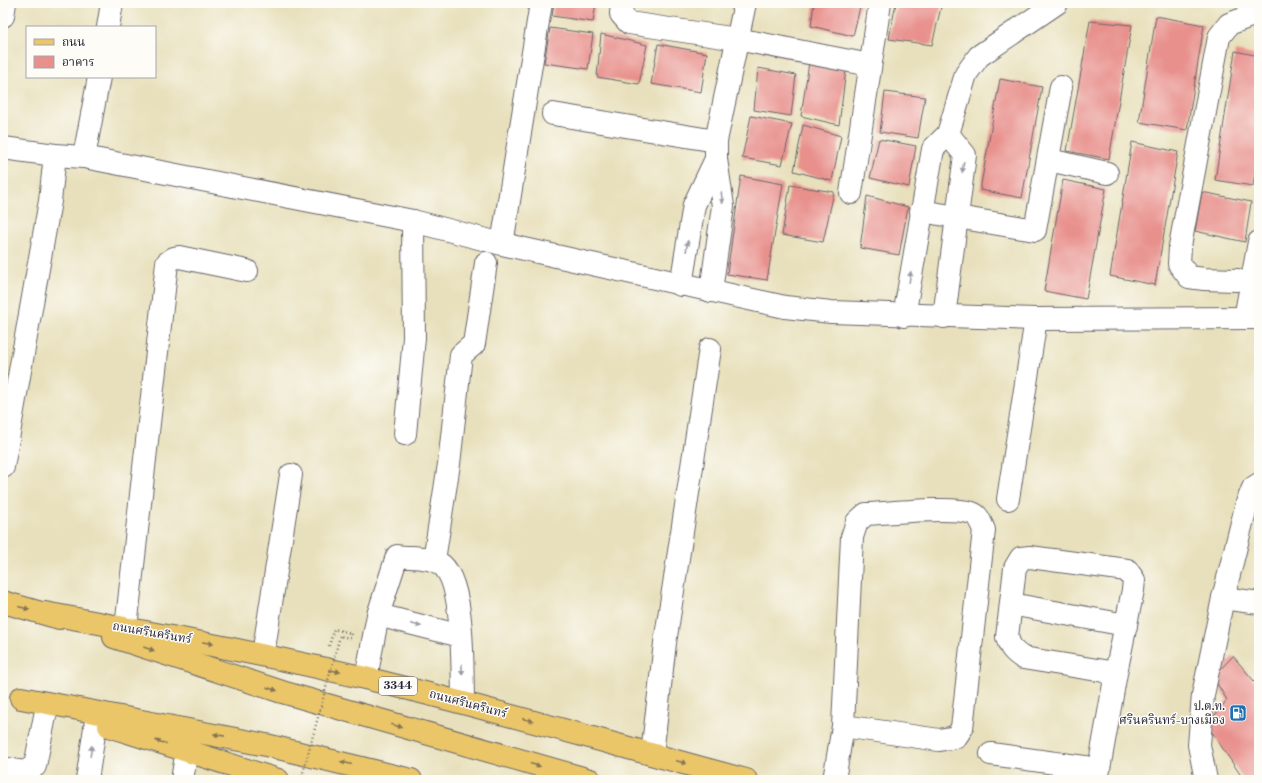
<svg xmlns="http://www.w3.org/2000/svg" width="1262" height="783" font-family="'Libre Bodoni','Noto Serif Thai',serif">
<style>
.building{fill:#e8908c}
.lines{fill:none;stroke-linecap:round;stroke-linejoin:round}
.minor-casing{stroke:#676468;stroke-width:24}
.major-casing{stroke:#676468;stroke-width:24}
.path{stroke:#676468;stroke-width:2.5;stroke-dasharray:1 3;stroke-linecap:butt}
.minor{stroke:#fff;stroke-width:22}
.major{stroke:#eac669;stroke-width:22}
.path-bridge{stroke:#676468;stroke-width:2.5;stroke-dasharray:1 3;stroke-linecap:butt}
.oneway{fill:#9c9ca7}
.oneway2{fill:#867452}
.labels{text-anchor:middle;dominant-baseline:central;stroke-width:3;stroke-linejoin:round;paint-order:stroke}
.shield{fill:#fdfcf7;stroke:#646373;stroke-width:1}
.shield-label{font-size:11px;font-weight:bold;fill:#22223b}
.street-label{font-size:12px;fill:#22223b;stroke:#fdfcf7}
.poi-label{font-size:12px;fill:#22223b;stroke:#fdfcf7;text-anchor:end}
</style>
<rect width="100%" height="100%" fill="#fdfcf7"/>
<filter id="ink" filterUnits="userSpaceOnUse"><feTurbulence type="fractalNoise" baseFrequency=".025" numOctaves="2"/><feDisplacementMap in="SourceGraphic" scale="8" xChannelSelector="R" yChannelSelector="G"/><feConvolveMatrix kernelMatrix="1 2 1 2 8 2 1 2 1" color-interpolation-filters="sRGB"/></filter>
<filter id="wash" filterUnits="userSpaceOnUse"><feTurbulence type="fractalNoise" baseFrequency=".012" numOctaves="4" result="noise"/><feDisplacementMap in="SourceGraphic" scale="16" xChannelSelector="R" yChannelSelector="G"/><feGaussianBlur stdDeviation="0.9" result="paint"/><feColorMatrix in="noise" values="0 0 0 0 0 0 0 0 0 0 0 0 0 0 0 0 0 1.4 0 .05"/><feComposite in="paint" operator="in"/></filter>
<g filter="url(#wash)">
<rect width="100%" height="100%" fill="#e8e0bc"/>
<g id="blocks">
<g class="building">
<path d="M554,3h42l-3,19 -41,-6z"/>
<path d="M814,3h47l-8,33 -42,-10z"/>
<path d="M896,3h46l-10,42 -43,-6z"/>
<path d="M1156,16l48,9 -17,105 -48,-8z"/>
<path d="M1090,21l42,4 -23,134 -42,-8z"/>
<path d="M550,28l43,6 -5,35 -44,-6z"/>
<path d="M601,34l46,11 -8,39 -42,-7z"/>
<path d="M658,44l49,9 -6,39 -50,-8z"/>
<path d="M1235,51l24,5v87l-6,43 -38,-6z"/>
<path d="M809,62l37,8 -7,55 -38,-9z"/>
<path d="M758,68l38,7 -5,41 -37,-6z"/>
<path d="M1000,79l42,8 -20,111 -42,-8z"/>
<path d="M885,92l40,5 -7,41 -38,-6z"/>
<path d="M751,116l41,8 -10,41 -40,-7z"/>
<path d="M803,125l38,11 -9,45 -38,-10z"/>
<path d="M879,139l37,7 -7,41 -39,-9z"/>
<path d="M1132,142l46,10 -23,133 -45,-9z"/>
<path d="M741,176l42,8 -16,96 -40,-6z"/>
<path d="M1063,180l43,9 -20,110 -42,-8z"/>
<path d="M790,185l44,7 -11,50 -41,-7z"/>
<path d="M1202,192l49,10 -6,40 -50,-11z"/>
<path d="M867,196l41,11 -9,48 -39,-7z"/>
<path d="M1233,656l26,31v93h-15l-37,-55 20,-25 -14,-23z"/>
</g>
</g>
</g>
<g filter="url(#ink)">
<use href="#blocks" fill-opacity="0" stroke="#676468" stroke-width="1"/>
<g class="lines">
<defs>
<g id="minor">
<path d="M622,3l-1,11 8,9 108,16 133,26"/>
<path d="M3,16l2,-13"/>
<path d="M108,27l4,-24"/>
<path d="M553,114l163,27"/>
<path d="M3,148l52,7 29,2 329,64 89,23 283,63 46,5 205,7 223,-1"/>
<path d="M84,157l15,-80"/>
<path d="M1049,160l58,13"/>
<path d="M851,193l29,-190"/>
<path d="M921,211l114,19 26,-143"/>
<path d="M502,244l39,-241"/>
<path d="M1237,280l-33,-1 -15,-2 -10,-13 1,-18 39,-209 10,-13 30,-11"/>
<path d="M681,285l13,-80 22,-46"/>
<path d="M711,291l12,-85 -7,-47v-18l29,-138"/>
<path d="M904,316l29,-167 15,-15 18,-60 13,-18 78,-53"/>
<path d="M944,317l21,-162 -17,-21"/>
<path d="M1245,318l14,-76"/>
<path d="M405,434l9,-96 -1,-117"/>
<path d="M3,467l47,-266 5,-46"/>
<path d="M1008,499l28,-180"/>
<path d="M434,560l15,-96 12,-109 13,-11 12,-81"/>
<path d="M1223,598l36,5"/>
<path d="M1011,604l115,21"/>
<path d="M378,615l83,21"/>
<path d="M126,628l41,-365 7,-5 5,-1 68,14"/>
<path d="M263,655l28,-180"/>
<path d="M366,678l12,-63 19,-59c13,2 31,0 42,7 27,15 23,111 24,139"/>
<path d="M652,754l13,-111 45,-294"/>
<path d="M991,754l108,15"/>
<path d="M3,768l21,4 11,-6 12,-60"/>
<path d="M87,780l9,-59"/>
<path d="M182,780l5,-30"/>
<path d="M834,780l9,-54 9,-189 5,-15 9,-8c24,-1 85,-8 106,-1 7,2 9,11 12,17l-22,198 -6,9 -17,3 -96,-14"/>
<path d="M1097,780l19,-107 17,-83 1,-10 -7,-10 -97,-13 -9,1 -6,10 -8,69c3,11 7,15 16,21l93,15"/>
<path d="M1206,780l-7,-35 4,-50 20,-97 24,-95 6,-15 6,-4"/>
</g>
<g id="major">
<path d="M3,602l56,16"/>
<path d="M45,613c107,20 214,40 320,65 128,31 254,68 381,102"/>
<path d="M114,637l168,55 308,88"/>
<path d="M21,698l245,47 145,35"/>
<path d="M109,726l169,54"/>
</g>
</defs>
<use href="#minor" class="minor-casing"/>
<use href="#major" class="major-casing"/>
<path class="path" d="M329,646l5,-17 17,4 -1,5 -10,-2"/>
<use href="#minor" class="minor"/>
<use href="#major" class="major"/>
<path class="path-bridge" d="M301,780l39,-144"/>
</g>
<defs><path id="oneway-solid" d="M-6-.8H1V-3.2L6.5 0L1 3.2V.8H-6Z"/></defs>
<g class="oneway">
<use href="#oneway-solid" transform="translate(963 167) rotate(98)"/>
<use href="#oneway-solid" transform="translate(722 198) rotate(82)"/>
<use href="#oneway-solid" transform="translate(687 246) rotate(-81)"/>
<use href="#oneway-solid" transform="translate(910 277) rotate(-81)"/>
<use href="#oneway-solid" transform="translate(416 625) rotate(14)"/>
<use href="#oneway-solid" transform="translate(462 669) rotate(88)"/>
<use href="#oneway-solid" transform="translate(91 751) rotate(-82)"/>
</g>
<g class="oneway2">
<use href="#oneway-solid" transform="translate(24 608) rotate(15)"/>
<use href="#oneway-solid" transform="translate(208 643) rotate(12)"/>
<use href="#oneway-solid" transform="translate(149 649) rotate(19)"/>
<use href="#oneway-solid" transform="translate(335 671) rotate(13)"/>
<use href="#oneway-solid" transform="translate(272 689) rotate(18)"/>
<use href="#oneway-solid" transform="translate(528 720) rotate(15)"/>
<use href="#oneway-solid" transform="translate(397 726) rotate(16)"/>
<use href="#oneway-solid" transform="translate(219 735) rotate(-169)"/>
<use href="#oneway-solid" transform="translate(161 742) rotate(-162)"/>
<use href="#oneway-solid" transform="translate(681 762) rotate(15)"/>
<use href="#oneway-solid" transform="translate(346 763) rotate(-166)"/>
<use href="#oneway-solid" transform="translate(535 765) rotate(16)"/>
</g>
</g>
<defs>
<symbol id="fuel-square" viewBox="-11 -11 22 22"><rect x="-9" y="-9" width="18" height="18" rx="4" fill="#1f6fb2" stroke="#fdfcf7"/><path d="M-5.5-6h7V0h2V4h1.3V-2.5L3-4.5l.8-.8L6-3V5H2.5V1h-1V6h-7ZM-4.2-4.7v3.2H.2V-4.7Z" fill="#fff"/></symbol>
</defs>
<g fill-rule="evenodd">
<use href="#fuel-square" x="1228" y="703" width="20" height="20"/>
</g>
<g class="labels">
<rect class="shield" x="379" y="677" width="38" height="18" rx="3"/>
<g class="shield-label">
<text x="398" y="686">3344</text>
</g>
<g class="street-label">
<text transform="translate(152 633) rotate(10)">ถนนศรีนครินทร์</text>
<text transform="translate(468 704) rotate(15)">ถนนศรีนครินทร์</text>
</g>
<g class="poi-label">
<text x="1225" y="706">ป.ต.ท.<tspan x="1225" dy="14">ศรีนครินทร์-บางเมือง</tspan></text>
</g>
</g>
<rect width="1262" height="783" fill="none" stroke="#fdfcf7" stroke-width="16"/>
<rect x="26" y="26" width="130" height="52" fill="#fdfcf7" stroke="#a5a5ac"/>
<rect x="34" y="39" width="20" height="6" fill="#eac669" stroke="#a5a5ac"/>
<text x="62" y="46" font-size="12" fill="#22223b">ถนน</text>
<rect x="34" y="56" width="20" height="12" fill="#e8908c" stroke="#a5a5ac"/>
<text x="62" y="66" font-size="12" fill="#22223b">อาคาร</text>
</svg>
